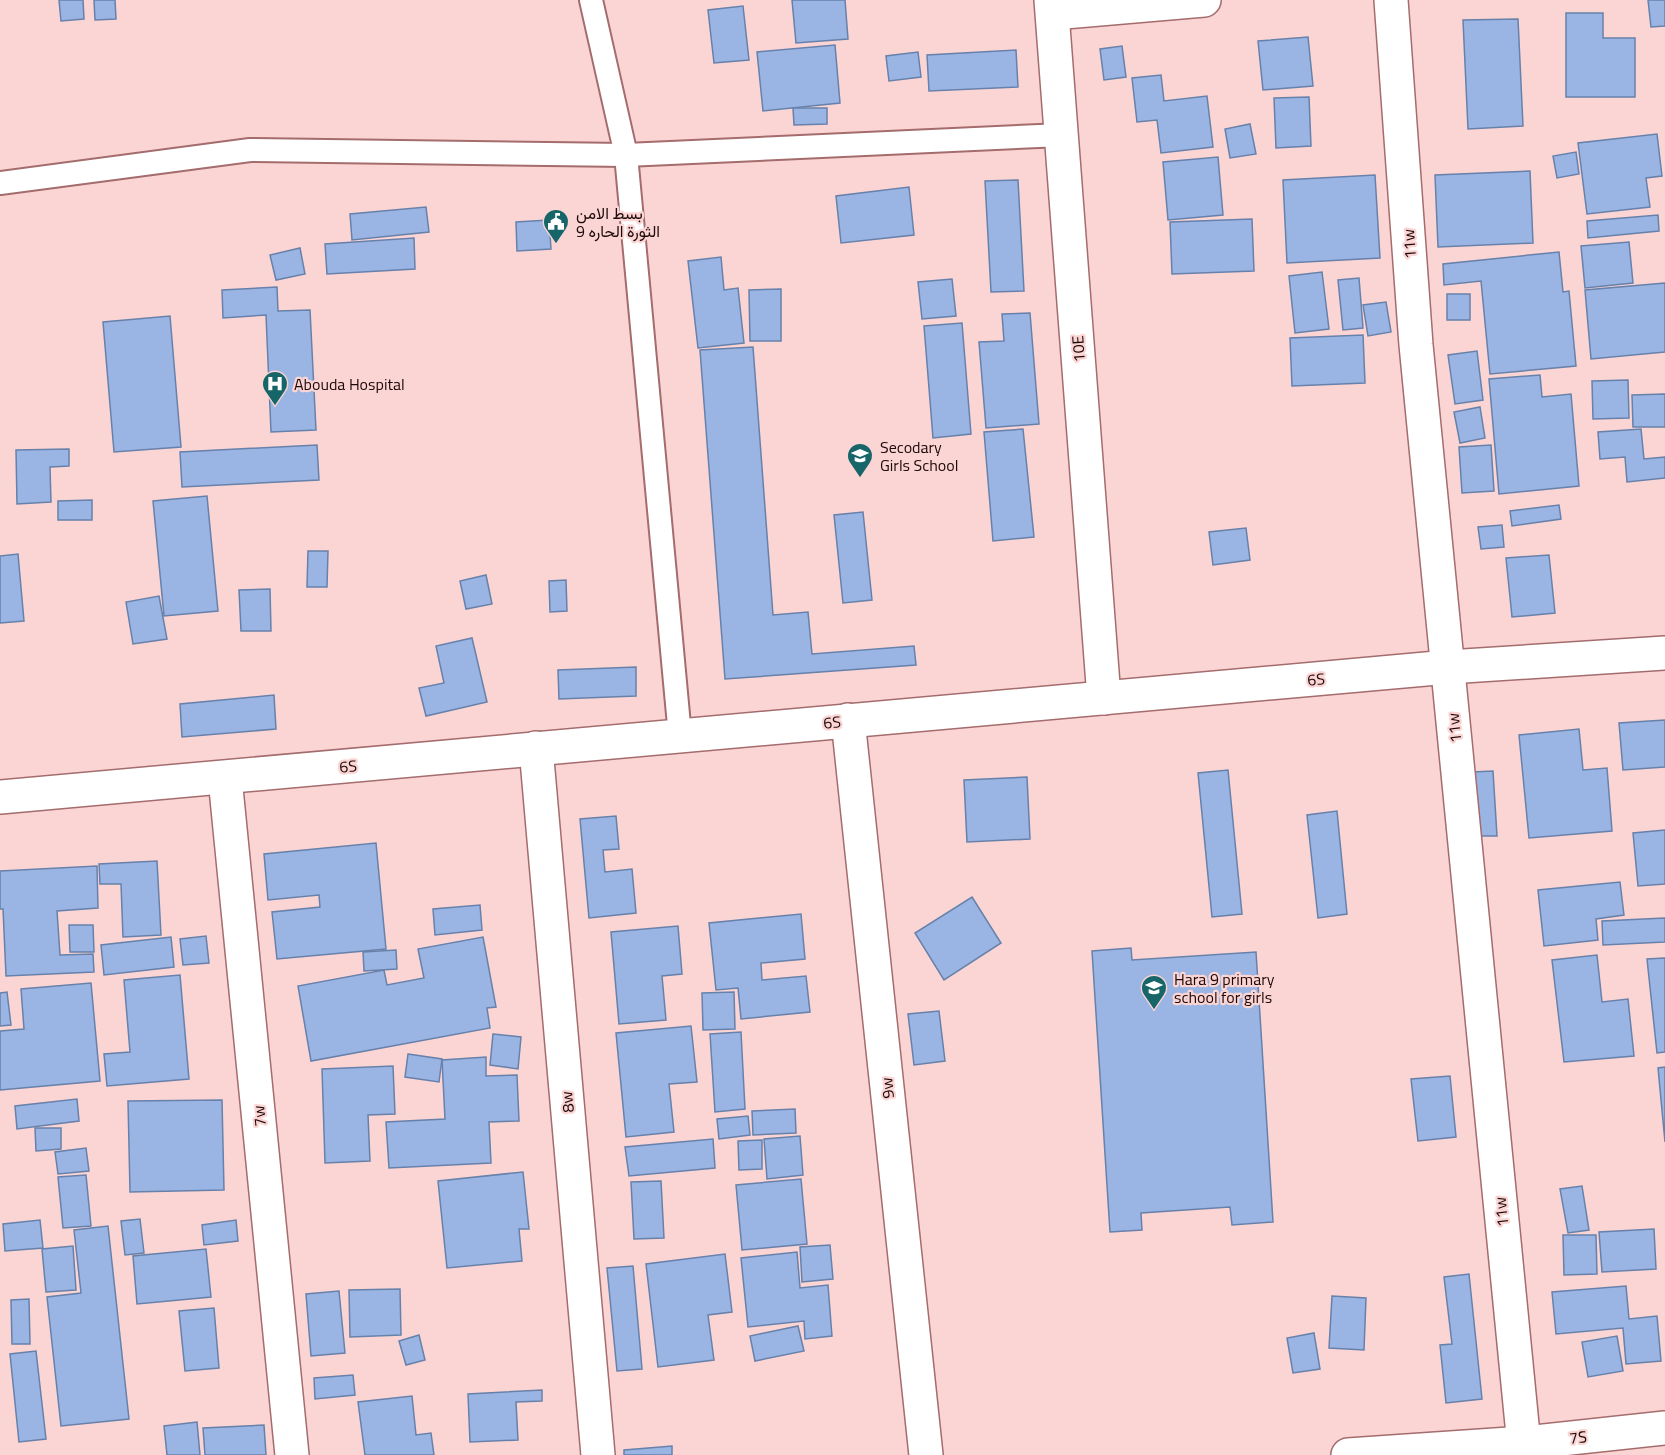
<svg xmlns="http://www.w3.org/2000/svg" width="1665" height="1455" font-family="'Titillium Web',Vazirmatn,sans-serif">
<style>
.building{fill:#9ab5e3;stroke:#6781ab;stroke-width:1.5}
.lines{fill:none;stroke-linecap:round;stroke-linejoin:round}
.lane-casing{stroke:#a46c6c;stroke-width:26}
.street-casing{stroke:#a46c6c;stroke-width:36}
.lane{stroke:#fff;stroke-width:22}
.street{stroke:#fff;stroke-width:33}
.labels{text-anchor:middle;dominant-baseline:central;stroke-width:4.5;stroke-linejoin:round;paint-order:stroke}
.poi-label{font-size:16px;fill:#1d0909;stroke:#fbd5d4;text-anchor:start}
.street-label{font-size:16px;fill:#1d0909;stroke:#fbd5d4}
</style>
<rect width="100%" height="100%" fill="#fbd5d4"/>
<g class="building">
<path d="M59,0h24l1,19 -23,2z"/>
<path d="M94,0h21l1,19 -21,1z"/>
<path d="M792,0h53l3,39 -52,4z"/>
<path d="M1648,0h17v26l-14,1z"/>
<path d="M743,6l6,54 -35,3 -6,-53z"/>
<path d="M1566,13h37v25h32v59h-69z"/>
<path d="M1518,19l5,107 -55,3 -5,-109z"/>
<path d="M1308,37l5,49 -50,4 -5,-49z"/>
<path d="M835,45l5,58 -77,8 -6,-59z"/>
<path d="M1122,46l4,31 -22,3 -4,-31z"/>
<path d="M1016,50l2,37 -89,4 -2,-36z"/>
<path d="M918,52l3,25 -32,4 -3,-25z"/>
<path d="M1161,75l3,26 43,-5 6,51 -52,6 -4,-33 -20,2 -5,-44z"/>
<path d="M1309,97l2,49 -35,2 -2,-50z"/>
<path d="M793,108h34v16l-33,1z"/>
<path d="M1250,124l6,30 -26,4 -5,-29z"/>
<path d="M1657,134l5,42 -16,2 4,29 -63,7 -9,-71z"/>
<path d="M1576,152l3,22 -22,4 -4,-22z"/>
<path d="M1218,157l5,58 -55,5 -5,-58z"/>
<path d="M1530,171l3,72 -95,4 -3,-72z"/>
<path d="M1375,175l5,83 -93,5 -4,-83z"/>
<path d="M1018,180l6,111 -33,1 -6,-111z"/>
<path d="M909,187l5,48 -73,8 -5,-47z"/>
<path d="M426,207l3,25 -77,8 -2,-26z"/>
<path d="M1658,215l1,16 -71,7 -1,-17z"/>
<path d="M1252,219l2,52 -82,3 -2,-52z"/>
<path d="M549,220l2,29 -34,2 -1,-29z"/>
<path d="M414,238l1,31 -88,5 -2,-30z"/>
<path d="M1629,242l4,41 -48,5 -4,-42z"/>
<path d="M300,248l5,26 -29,6 -6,-25z"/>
<path d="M1559,252l4,40 6,-1 7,75 -86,8 -9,-93 -37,4 -1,-21z"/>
<path d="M721,257l3,33 14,-2 6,55 -46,5 -10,-87z"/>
<path d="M1322,272l7,57 -34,4 -6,-57z"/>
<path d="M1359,278l4,50 -20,2 -5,-50z"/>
<path d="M952,279l4,37 -34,3 -4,-37z"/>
<path d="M1665,283v69l-74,7 -6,-69z"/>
<path d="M277,287l1,24 32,-1 6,120 -45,2 -5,-117 -43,3 -1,-28z"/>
<path d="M781,289v52h-31l-1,-51z"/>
<rect x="1447" y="294" width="23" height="26"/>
<path d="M1386,302l5,30 -23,4 -5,-31z"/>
<path d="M1030,313l9,111 -53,4 -7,-86 25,-1 -2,-27z"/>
<path d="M170,316l11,131 -67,5 -11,-130z"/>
<path d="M962,323l9,111 -38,4 -9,-112z"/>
<path d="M1363,335l2,48 -73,3 -2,-48z"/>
<path d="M753,347l20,268 35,-3 4,42 102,-8 2,19 -191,14 -25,-329z"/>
<path d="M1477,351l6,49 -28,4 -7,-49z"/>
<path d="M1540,375l2,22 29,-3 8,92 -80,8 -10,-115z"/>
<path d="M1628,380l1,38 -36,1 -1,-38z"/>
<path d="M1665,394v33h-32l-1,-32z"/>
<path d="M1480,407l5,31 -25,5 -6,-31z"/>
<path d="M1023,429l11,108 -41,4 -9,-109z"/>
<path d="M1641,429l3,30 21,-2v21l-38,4 -2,-25 -25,2 -2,-27z"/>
<path d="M317,445l2,35 -137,7 -2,-35z"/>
<path d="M1491,445l3,46 -32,2 -3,-46z"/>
<path d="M69,449v17l-19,1 1,35 -34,2 -1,-54z"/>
<path d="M207,496l11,115 -54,5 -11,-115z"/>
<path d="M92,500v20h-34v-19z"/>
<path d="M1559,505l2,14 -49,7 -2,-15z"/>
<path d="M863,512l9,88 -29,3 -9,-88z"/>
<path d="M1502,525l2,22 -23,2 -3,-22z"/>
<path d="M1246,528l4,32 -37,5 -4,-33z"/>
<path d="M308,551h20l-1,36h-20z"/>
<path d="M18,554l6,67 -24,2v-67z"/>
<path d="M1549,555l6,58 -43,4 -6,-59z"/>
<path d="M486,575l6,29 -26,5 -6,-28z"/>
<path d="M566,580l1,31 -17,1 -1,-31z"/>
<path d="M270,589l1,42h-30l-2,-41z"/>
<path d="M159,596l8,43 -34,5 -7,-42z"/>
<path d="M472,638l15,64 -61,14 -7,-28 25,-5 -8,-37z"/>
<path d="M636,667v29l-77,3 -1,-29z"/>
<path d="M274,695l2,34 -94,8 -2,-33z"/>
<path d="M1665,720v47l-42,3 -4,-47z"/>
<path d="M1579,729l4,41 24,-2 5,63 -83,7 -10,-103z"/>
<path d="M1228,770l14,144 -30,3 -14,-144z"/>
<path d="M1493,771l4,65h-22l-3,-64z"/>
<path d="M1027,777l3,62 -63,3 -3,-62z"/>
<path d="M1337,811l10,103 -29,4 -11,-103z"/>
<path d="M616,816l3,33 -16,1 2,22 27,-3 4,44 -47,5 -9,-99z"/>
<path d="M1665,830v54l-27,2 -5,-53z"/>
<path d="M376,843l10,106 -109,10 -5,-47 48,-5 -1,-12 -51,5 -4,-46z"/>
<path d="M157,861l4,74 -38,2 -2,-53h-21l-1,-20z"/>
<path d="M97,866l1,42 -41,3 3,44 33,-1 1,18 -88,4 -3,-67h-3v-38z"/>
<path d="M1620,882l4,33 -28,4 2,21 -54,6 -6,-56z"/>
<path d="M972,897l29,46 -57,37 -29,-47z"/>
<path d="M480,905l2,25 -47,5 -2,-26z"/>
<path d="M801,914l4,45 -44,4 1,17 44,-4 4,36 -69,7 -3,-31 -22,2 -7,-67z"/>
<path d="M1665,918v24l-62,3 -1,-24z"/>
<path d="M69,925h24l1,27h-24z"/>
<path d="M678,926l4,48 -20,2 4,44 -47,4 -8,-92z"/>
<path d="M206,936l3,27 -26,2 -3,-26z"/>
<path d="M171,937l3,30 -70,8 -3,-30z"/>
<path d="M483,937l13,70 -9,1 3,20 -179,33 -13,-75 86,-16 3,15 37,-7 -6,-29z"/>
<path d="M1131,948l1,12 124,-8 17,270 -41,3 -2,-18 -89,6 1,17 -32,2 -18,-281z"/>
<path d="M396,950l1,19 -33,2 -1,-19z"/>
<path d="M1597,955l5,47 26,-3 6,57 -70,6 -12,-102z"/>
<path d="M1665,958v94l-8,1 -10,-94z"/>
<path d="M180,975l9,104 -82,7 -3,-32 26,-2 -6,-72z"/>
<path d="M91,983l9,98 -100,9v-59l24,-2 -3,-40z"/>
<path d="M7,992l4,33 -11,1v-33z"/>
<path d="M734,992l1,37 -32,1 -1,-37z"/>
<path d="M939,1011l6,50 -31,4 -6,-51z"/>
<path d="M691,1026l6,56 -28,2 5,48 -48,5 -10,-104z"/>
<path d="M741,1032l4,77 -30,3 -5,-78z"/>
<path d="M493,1034l28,3 -3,32 -28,-4z"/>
<path d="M408,1054l34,5 -3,23 -34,-5z"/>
<path d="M486,1057v19l31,-1 2,46 -30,1 2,41 -102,5 -3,-46 59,-3 -3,-59z"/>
<path d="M393,1066l2,48 -27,1 2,46 -45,2 -3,-94z"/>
<path d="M1665,1067v75l-7,-74z"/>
<path d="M1450,1076l6,61 -38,4 -7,-62z"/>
<path d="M77,1099l2,22 -62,8 -2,-23z"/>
<path d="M222,1100l2,90 -94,2 -2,-91z"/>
<path d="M795,1109l1,24 -43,2 -1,-24z"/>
<path d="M748,1116l2,19 -31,4 -2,-20z"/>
<path d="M35,1128h26v21l-25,2z"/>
<path d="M800,1136l3,39 -36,4 -3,-40z"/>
<path d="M713,1139l2,29 -86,8 -4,-29z"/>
<path d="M762,1140v29l-23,1 -1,-29z"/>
<path d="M86,1148l3,23 -31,3 -3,-22z"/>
<path d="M523,1172l6,57h-10l3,32 -75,7 -9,-87z"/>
<path d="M86,1175l5,51 -28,2 -5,-51z"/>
<path d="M801,1179l6,65 -65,6 -6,-65z"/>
<path d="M661,1181l3,57 -30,1 -3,-57z"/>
<path d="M1582,1186l7,44 -21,3 -8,-44z"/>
<path d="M140,1219l4,34 -19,2 -4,-34z"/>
<path d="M40,1220l3,28 -38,3 -2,-27z"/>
<path d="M236,1220l2,21 -34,4 -2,-20z"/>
<path d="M108,1226l21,193 -68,7 -14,-129 34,-4 -7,-63z"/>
<path d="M1654,1229l2,40 -54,3 -3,-40z"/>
<path d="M1563,1235h33l1,39 -33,1z"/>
<path d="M830,1245l3,34 -31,3 -2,-35z"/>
<path d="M73,1246l3,44 -30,2 -4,-43z"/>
<path d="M206,1249l5,48 -74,7 -4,-48z"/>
<path d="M797,1252l3,36 28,-3 4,51 -27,3 -1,-18 -56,6 -7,-69z"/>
<path d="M725,1254l7,58 -24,3 6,45 -56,7 -12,-103z"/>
<path d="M633,1266l9,103 -25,2 -10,-103z"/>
<path d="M1469,1274l13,125 -36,4 -6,-58 12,-1 -8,-67z"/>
<path d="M1626,1286l3,33 28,-3 4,45 -35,3 -3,-36 -67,6 -4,-42z"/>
<path d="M400,1289l1,46 -51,2 -1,-47z"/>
<path d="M339,1291l6,62 -34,3 -5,-62z"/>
<path d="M1332,1296l34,2 -2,52 -35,-2z"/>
<path d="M29,1299l1,45h-18l-1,-44z"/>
<path d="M214,1308l5,60 -34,3 -6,-60z"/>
<path d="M798,1326l6,25 -49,10 -5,-25z"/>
<path d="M1314,1333l6,36 -27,4 -6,-35z"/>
<path d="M419,1335l6,25 -19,5 -7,-24z"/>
<path d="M1617,1336l6,35 -35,6 -6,-35z"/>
<path d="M36,1351l10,88 -27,3 -9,-88z"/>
<path d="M353,1375l2,20 -40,4 -1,-21z"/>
<path d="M542,1390v11l-26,1 2,38 -48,2 -2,-48z"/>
<path d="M412,1396l4,39 15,-2 3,22h-69l-7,-53z"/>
<path d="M197,1422l3,33h-33l-3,-29z"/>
<path d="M264,1425l2,30h-61l-2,-27z"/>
<path d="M672,1446v9h-48v-5z"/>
</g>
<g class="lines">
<defs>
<g id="lane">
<path d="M591,0l35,155 54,581"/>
<path d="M0,183l250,-33 376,5 436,-20"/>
</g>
<g id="street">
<path d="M1051,0l53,698"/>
<path d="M1391,0l25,345 109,1110"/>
<path d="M1053,13l151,-13"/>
<path d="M848,720l78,735"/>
<path d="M536,748l62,707"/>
<path d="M225,778l67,677"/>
<path d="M0,797l1448,-130 217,-14"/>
<path d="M1348,1455l176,-12 141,-15"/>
</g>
</defs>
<use href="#lane" class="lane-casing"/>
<use href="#street" class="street-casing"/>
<use href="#lane" class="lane"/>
<use href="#street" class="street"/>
</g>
<defs>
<symbol id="civic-pin" viewBox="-11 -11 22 30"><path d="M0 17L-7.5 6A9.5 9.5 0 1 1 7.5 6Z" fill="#166569" stroke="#fbd5d4"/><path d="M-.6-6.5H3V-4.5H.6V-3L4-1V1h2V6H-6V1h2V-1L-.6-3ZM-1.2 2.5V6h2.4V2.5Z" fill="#fff"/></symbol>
<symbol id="hospital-pin" viewBox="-11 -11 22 30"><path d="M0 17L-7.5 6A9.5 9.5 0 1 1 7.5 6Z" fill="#166569" stroke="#fbd5d4"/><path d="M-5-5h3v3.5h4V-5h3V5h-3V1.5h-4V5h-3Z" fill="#fff"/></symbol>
<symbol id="school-pin" viewBox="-11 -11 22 30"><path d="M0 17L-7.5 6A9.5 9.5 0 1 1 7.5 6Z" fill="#166569" stroke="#fbd5d4"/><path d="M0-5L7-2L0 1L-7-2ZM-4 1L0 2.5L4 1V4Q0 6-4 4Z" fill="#fff"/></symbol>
</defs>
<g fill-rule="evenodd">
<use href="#civic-pin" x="541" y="207" width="30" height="40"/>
<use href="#hospital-pin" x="260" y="369" width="30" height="40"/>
<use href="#school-pin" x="845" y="441" width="30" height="40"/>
<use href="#school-pin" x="1139" y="973" width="30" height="40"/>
</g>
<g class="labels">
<g class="poi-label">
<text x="576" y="213">بسط الامن<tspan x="576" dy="18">الثورة الحاره 9</tspan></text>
<text x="294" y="384">Abouda Hospital</text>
<text x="880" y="447">Secodary<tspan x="880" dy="18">Girls School</tspan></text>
<text x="1174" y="979">Hara 9 primary<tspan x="1174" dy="18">school for girls</tspan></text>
</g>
<g class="street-label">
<text transform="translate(1409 244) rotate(-94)">11w</text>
<text transform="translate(1078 349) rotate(-94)">10E</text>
<text transform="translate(1316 679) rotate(-5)">6S</text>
<text transform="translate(832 722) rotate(-5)">6S</text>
<text transform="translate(1454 728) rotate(-96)">11w</text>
<text transform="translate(348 766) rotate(-5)">6S</text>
<text transform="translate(887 1088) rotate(-96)">9w</text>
<text transform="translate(567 1102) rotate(-95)">8w</text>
<text transform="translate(259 1116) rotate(-96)">7w</text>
<text transform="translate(1501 1212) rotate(-96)">11w</text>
<text transform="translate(1578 1437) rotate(-6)">7S</text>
</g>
</g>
</svg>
